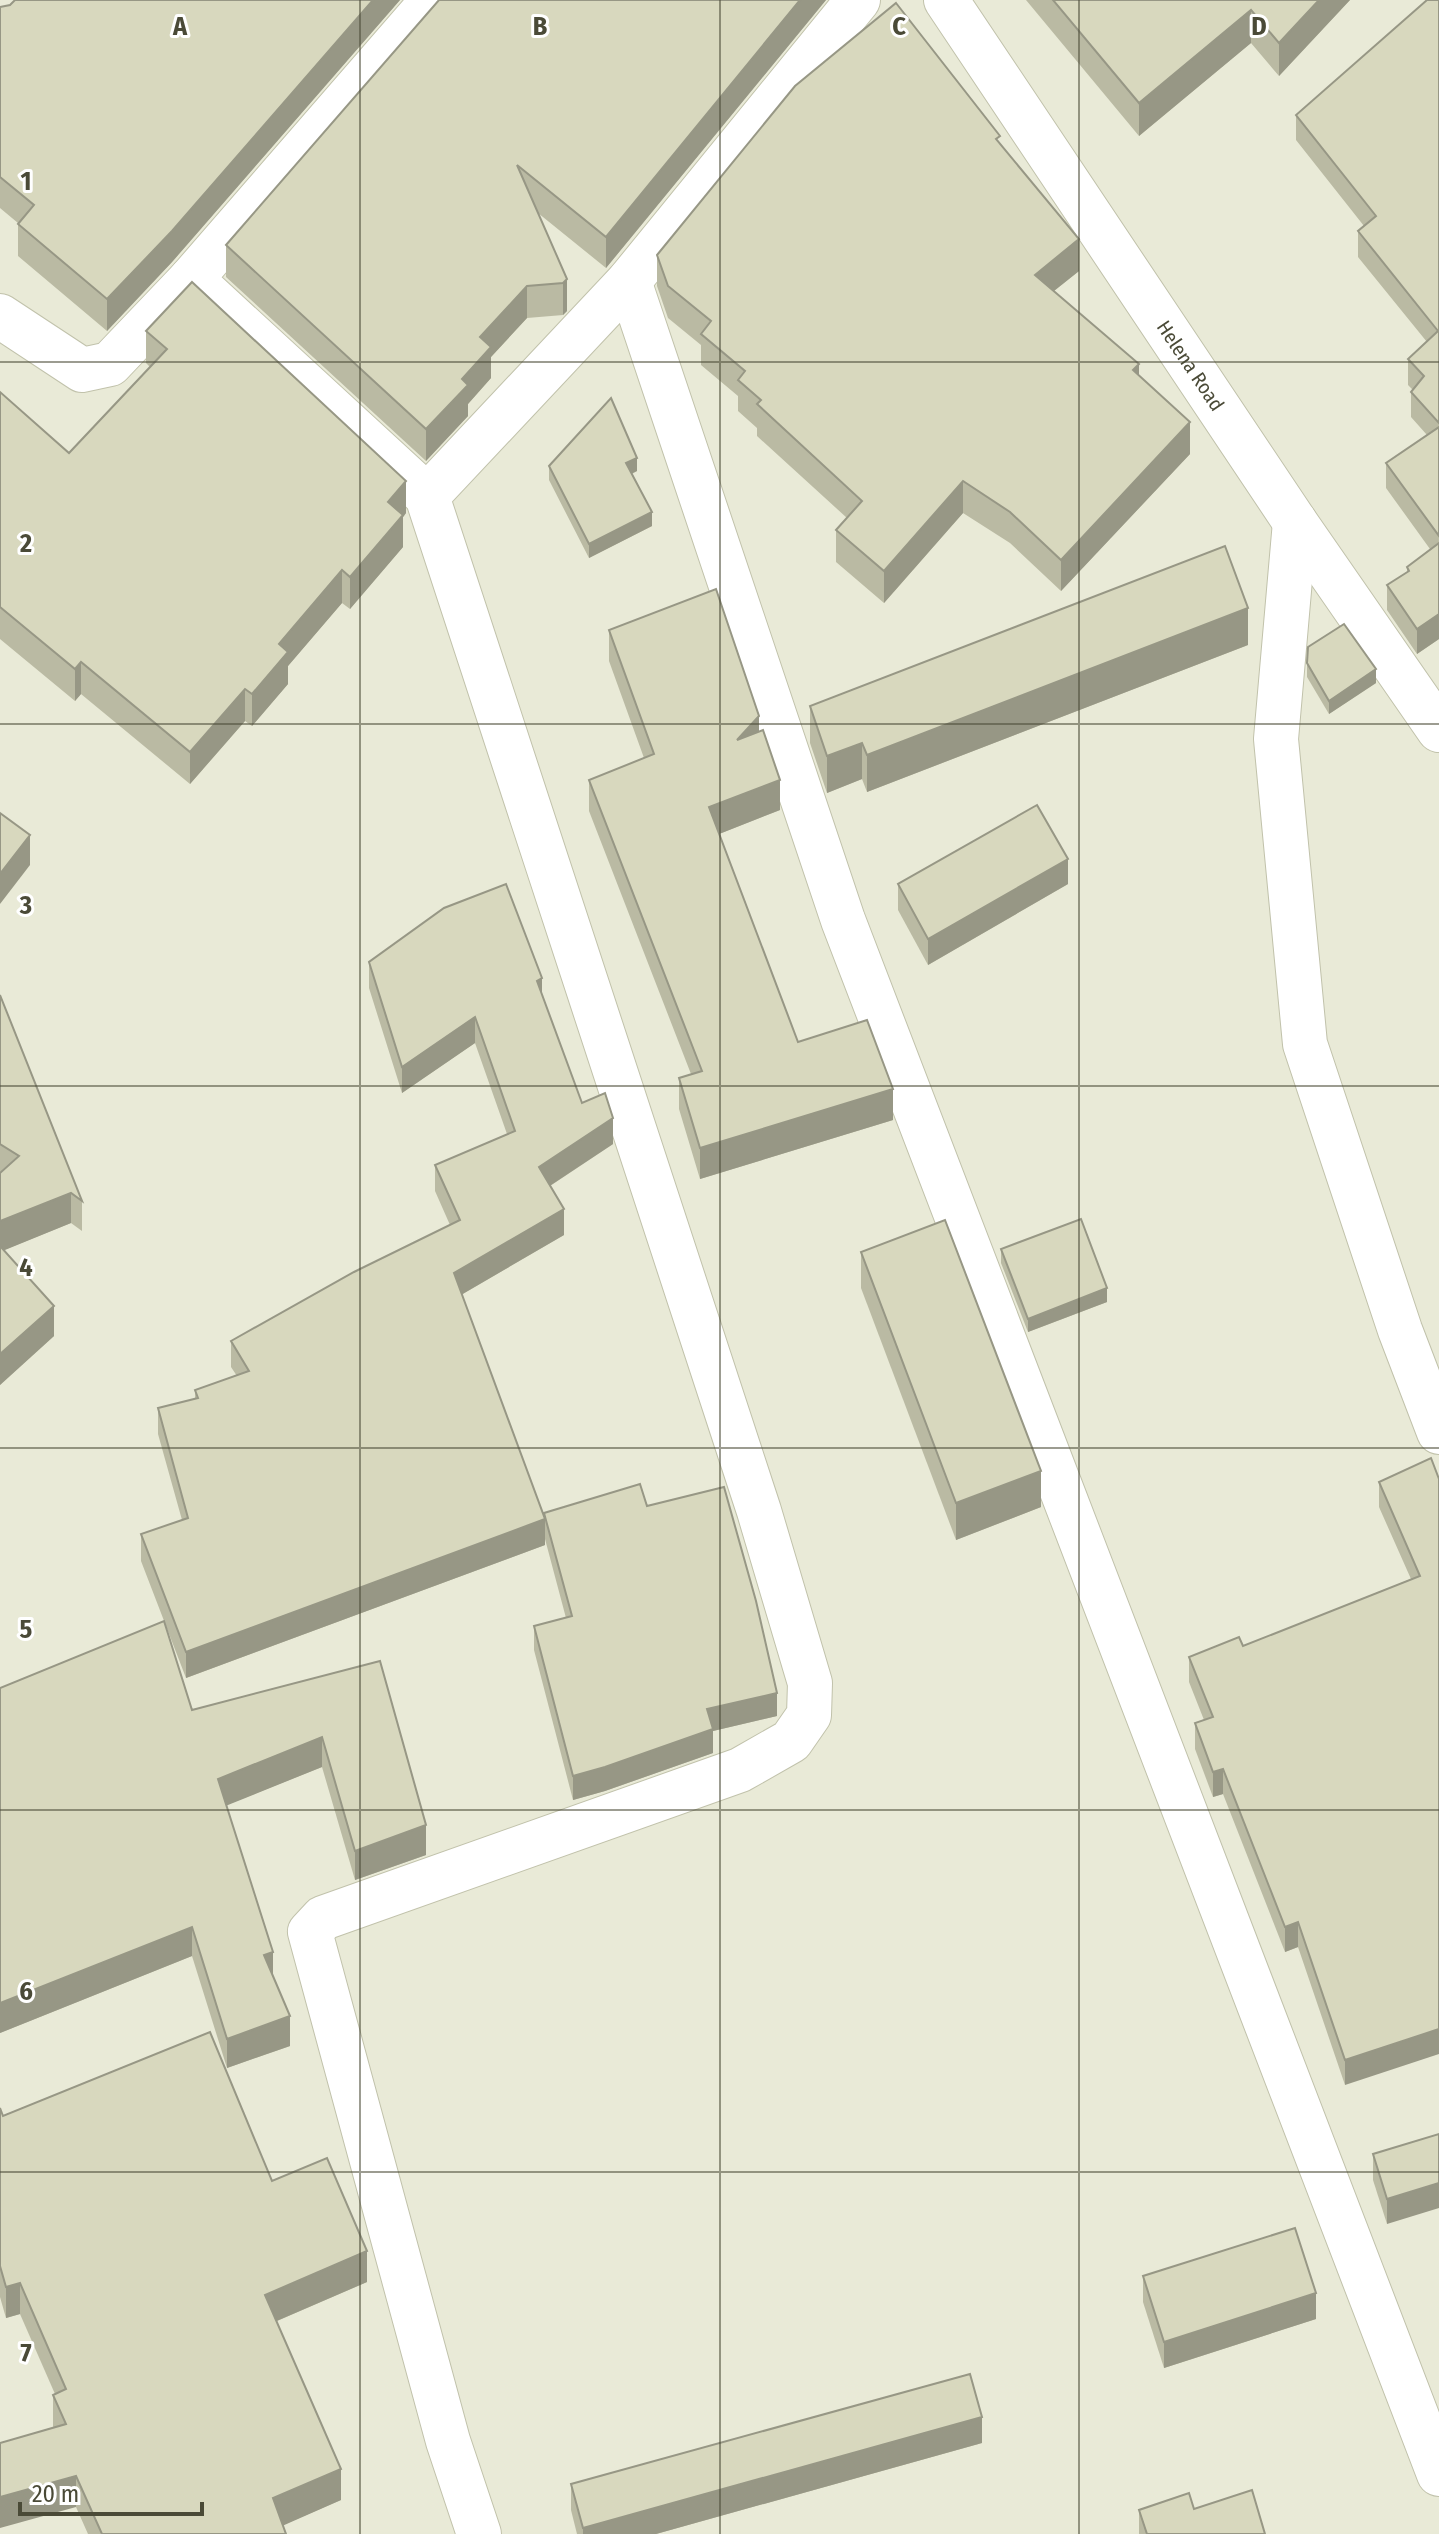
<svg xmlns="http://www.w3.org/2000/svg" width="1439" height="2534" font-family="'Fira Sans Condensed',sans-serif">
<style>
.residential{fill:#e9ead7}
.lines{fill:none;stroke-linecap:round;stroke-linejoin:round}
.minor-casing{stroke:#c1c2ab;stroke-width:46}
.minor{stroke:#fff;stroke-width:44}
.wall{fill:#babaa3}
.shaded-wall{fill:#979785}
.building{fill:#d8d8be;stroke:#979785;stroke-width:2}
.grid{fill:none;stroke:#4a4a37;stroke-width:2;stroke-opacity:0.55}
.labels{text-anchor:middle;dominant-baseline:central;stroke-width:6;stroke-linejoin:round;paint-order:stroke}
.street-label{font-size:20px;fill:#4a4a37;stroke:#fff}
.grid-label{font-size:26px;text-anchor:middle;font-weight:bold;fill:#4a4a37;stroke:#fff;stroke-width:6;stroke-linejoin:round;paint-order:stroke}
</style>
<rect width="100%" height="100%" fill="#f5f6ea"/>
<rect class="residential" x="0" y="0" width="1439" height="2534"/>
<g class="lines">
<defs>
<g id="minor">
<path id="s1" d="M946,0l349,522 144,208"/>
<path d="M191,279l236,217"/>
<path d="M629,281l214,639 596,1554"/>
<path d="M0,316l82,54 28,-6 81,-85 242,-279"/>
<path d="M1295,522l-19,217 29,305 95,286 39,102"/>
<path d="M479,2534l-31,-93 -138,-509 13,-14 417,-148 51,-29 18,-26 1,-32 -51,-172 -332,-1015 202,-215 229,-281"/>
</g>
</defs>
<use href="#minor" class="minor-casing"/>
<use href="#minor" class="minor"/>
</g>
<g class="wall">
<path d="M15,0h385l-228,262 -65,69 -89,-75v-33l-18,-15v-201l10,-2z"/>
<path d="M439,0h387l-220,268 -68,-55 29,66v32l-4,4 -36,3 -36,39v21l-23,26v12l-42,45 -200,-184v-32z"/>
<path d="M1026,0h324l-71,76 -28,-33 -112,93z"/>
<path d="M1439,0v639l-22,15 -30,-44v-25l20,-13v-5l23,-18 -44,-61v-25l41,-28 -16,-18v-25l2,-2 -5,-5v-26l19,-17 -69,-85v-26l6,-5 -68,-86v-25z"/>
<path d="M1000,144l79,127 -25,20 85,84 51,79 -129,137 -51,-48 -47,-30 -79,90 -48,-41v-32l11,-12 -90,-82v-8l-19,-17v-15l-37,-31v-20l-33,-27 -11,-32v-31z"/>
<path d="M146,331l260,182 -3,4v30l-53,62 -8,-6 -54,63v18l-36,42 -7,-5 -55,63 -109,-90 -6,7 -75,-62v-247l69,61 81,-86 -4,-4z"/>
<path d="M549,466l88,5 -5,3 20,52 -63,32 -40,-78z"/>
<path d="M609,630l150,101 21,79 -61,24 79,208 95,78 -193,59 -21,-70v-31l12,-4 -102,-263v-31l55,-22 -35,-97z"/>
<path d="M1248,645l-381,147 -5,-13 -35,14 -17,-50v-37z"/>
<path d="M1307,663l69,20 -47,31 -22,-37z"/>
<path d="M898,884h170l-140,81 -30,-55z"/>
<path d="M369,962l173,34 40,107 31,41 -63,42 14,49 -103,60 83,222v-4l103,-7 130,210 -64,15v22l-108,38 -32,9 -39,-150v-24l32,-8 -21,-79v6l-359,133 -45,-117v-27l41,-14 -24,-86v-26l37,-9v-9l42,-14 -6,-9v-26l219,-116 -15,-34v-26l72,-31 -32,-91 -73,50 -33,-105z"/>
<path d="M0,995l82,206v30l-11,-8 -67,27 50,86 -54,49z"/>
<path d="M1001,1249l106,53 -79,30 -27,-69z"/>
<path d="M861,1252l180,255 -85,33 -95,-252z"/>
<path d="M1439,1479l-94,606 -47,-138 -13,5 -62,-158 -10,3 -18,-48v-26l9,-3 -15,-38v-25l54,-11 168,-67 -32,-72v-25z"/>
<path d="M380,1661l46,194 -71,25 -33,-113 -96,38 47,172 17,69 -63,22 -35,-112 -192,77v-345l192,22z"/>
<path d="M0,2108l3,8 269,65 95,101 -90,39 64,179 -58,25 3,9h-198l-12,-27 -23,-81v-31l2,-1 -35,-80 -14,4 -6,-21z"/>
<path d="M1439,2134l-52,90 -14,-44v-26z"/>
<path d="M1143,2276l173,43 -152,49 -21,-66z"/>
<path d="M982,2443l-326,91h-79l-6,-24v-26z"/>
<path d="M1194,2509l71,25h-126v-24z"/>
</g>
<g class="shaded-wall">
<path d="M373,0h27l-228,262 -65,69v-32z"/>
<path d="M800,0h26l-220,268v-31z"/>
<path d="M1319,0h31l-71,76v-33z"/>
<path d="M1251,10v33l-112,93v-33z"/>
<path d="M1079,239v32l-44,35v-31z"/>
<path d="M567,279v32l-4,4v-32z"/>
<path d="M527,286v32l-36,39v21l-23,26v12l-42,45v-32l54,-92z"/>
<path d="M1139,364v32l-6,-26z"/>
<path d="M1190,422v32l-129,137v-31z"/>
<path d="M637,458v13l-11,5v-13z"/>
<path d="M406,481v32l-3,4v30l-53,62v-32l38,-75z"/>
<path d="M963,481v32l-79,90v-32z"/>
<path d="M652,512v14l-63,32v-14z"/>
<path d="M342,570v33l-54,63v18l-36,42v-32l27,-50z"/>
<path d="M1248,608v37l-381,147v-37z"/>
<path d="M1439,614v25l-22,15v-25z"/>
<path d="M81,662v32l-6,7v-32z"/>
<path d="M1376,669v14l-47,31v-13z"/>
<path d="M245,689v32l-55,63v-32z"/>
<path d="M759,716v30l-22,-6z"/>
<path d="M862,743v36l-35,14v-37z"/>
<path d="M780,780v30l-71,28v-31z"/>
<path d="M30,835v30l-30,39v-30z"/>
<path d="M1068,859v25l-140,81v-26z"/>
<path d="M542,978v26l-5,-23z"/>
<path d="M475,1017v26l-73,50v-26z"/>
<path d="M893,1089v31l-193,59v-31z"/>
<path d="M613,1118v26l-74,49v-26z"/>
<path d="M71,1193v30l-71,29v-31z"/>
<path d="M564,1209v26l-110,64v-26z"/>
<path d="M1107,1288v14l-79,30v-13z"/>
<path d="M54,1306v30l-54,49v-31z"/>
<path d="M1041,1471v36l-85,33v-37z"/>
<path d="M545,1519v26l-359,133v-26z"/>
<path d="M777,1693v23l-64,15v22l-108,38 -32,9v-24l134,-67z"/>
<path d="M322,1737v30l-104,42v-30z"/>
<path d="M1223,1769v25l-10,3v-25z"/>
<path d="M426,1825v30l-71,25v-29z"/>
<path d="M1298,1922v25l-13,5v-25z"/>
<path d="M192,1927v29l-192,77v-30z"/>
<path d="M273,1952v30l-9,-27z"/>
<path d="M290,2016v30l-63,22v-29z"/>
<path d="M1439,2029v25l-94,31v-25z"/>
<path d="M1439,2183v25l-52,16v-25z"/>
<path d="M367,2251v31l-102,44v-31z"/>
<path d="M20,2283v31l-14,4v-31z"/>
<path d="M1316,2293v26l-152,49v-26z"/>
<path d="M982,2417v26l-326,91h-73v-6z"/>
<path d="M341,2469v31l-68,30v-32z"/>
<path d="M76,2476v31l-76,21v-31z"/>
</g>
<g class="building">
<path d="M15,0h358l-201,231 -65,68 -89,-75 16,-19 -34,-28v-170l10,-2z"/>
<path d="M439,0h361l-194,237 -89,-72 50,114 -4,4 -36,3 -47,51 11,10 -29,32 6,6 -42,44 -200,-184z"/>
<path d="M1053,0h266l-40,43 -28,-33 -112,93z"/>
<path d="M1427,0h12v423l-28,-31 13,-16 -16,-17 30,-28 -80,-100 18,-15 -80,-101z"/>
<path d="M896,3l104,133 -4,3 83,100 -44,36 104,89 -6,6 57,52 -129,138 -51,-48 -47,-31 -79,90 -48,-41 26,-29 -105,-97 4,-4 -23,-20 7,-9 -44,-37 10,-13 -43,-35 -11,-31 138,-169z"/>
<path d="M192,282l214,199 -18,21 15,13 -53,62 -8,-7 -63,74 9,8 -36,42 -7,-5 -55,63 -109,-90 -6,7 -75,-62v-215l69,61 98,-104 -21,-18z"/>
<path d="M611,398l26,60 -11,5 26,49 -63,32 -40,-78z"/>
<path d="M1439,427v109l-53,-73z"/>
<path d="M1439,543v71l-22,15 -30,-44 22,-14 -2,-4z"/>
<path d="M1225,546l23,62 -381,147 -5,-12 -35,13 -17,-50z"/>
<path d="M716,589l43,127 -22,24 26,-10 17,50 -71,27 89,235 69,-22 26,69 -193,59 -21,-70 23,-7 -113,-291 65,-26 -45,-124z"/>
<path d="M1344,624l32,45 -47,32 -22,-38 1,-16z"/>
<path d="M1037,805l31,54 -140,80 -30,-55z"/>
<path d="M0,813l30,22 -30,39z"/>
<path d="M506,884l36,94 -5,3 45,122 23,-10 8,25 -74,49 25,42 -110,64 91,246 -359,133 -45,-118 47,-16 -30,-110 40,-10 -3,-8 54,-19 -18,-30 123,-69 106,-52 -25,-55 80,-34 -40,-114 -73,50 -33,-105 75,-54z"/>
<path d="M0,995l82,206 -11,-8 -71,28v-48l19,-17 -19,-12z"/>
<path d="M1081,1219l26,69 -79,31 -27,-70z"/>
<path d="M945,1220l96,251 -85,32 -95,-251z"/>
<path d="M0,1246l54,60 -54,48z"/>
<path d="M1431,1458l8,21v550l-94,31 -47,-138 -13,5 -62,-158 -10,3 -18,-49 18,-6 -24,-60 50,-20 4,9 177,-70 -41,-94z"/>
<path d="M640,1484l7,22 77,-19 32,114 21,92 -70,16 6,20 -108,38 -32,9 -39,-150 38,-10 -28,-103z"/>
<path d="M164,1621l28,89 188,-49 46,164 -71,26 -33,-114 -104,42 55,173 -9,3 26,61 -63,23 -35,-112 -192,76v-315z"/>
<path d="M210,2032l62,149 55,-23 40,93 -102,44 76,174 -68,29 13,36h-184l-26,-58 -76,21v-54l66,-19 -13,-29 13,-6 -46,-106 -14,4 -6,-21v-158l3,8z"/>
<path d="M1439,2134v49l-52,16 -14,-45z"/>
<path d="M1295,2228l21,65 -152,49 -21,-66z"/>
<path d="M970,2374l12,43 -399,111 -12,-44z"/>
<path d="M1252,2490l13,44h-118l-8,-24 50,-17 5,16z"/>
</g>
<path class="grid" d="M360,0v2534M720,0v2534M1079,0v2534M0,362h1439M0,724h1439M0,1086h1439M0,1448h1439M0,1810h1439M0,2172h1439"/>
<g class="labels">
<g class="street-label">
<text stroke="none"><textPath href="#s1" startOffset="440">Helena Road</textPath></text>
</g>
</g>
<g class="grid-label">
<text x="180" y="35">A</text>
<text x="540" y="35">B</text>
<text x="899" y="35">C</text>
<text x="1259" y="35">D</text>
<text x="26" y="190">1</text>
<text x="26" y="552">2</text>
<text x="26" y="914">3</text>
<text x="26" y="1276">4</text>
<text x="26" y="1638">5</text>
<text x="26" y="2000">6</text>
<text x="26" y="2362">7</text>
</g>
<path d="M20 2502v12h182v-12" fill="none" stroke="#4a4a37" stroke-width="4"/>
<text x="32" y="2502" font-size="24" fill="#4a4a37" stroke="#ffffff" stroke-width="6" paint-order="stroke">20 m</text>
</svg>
